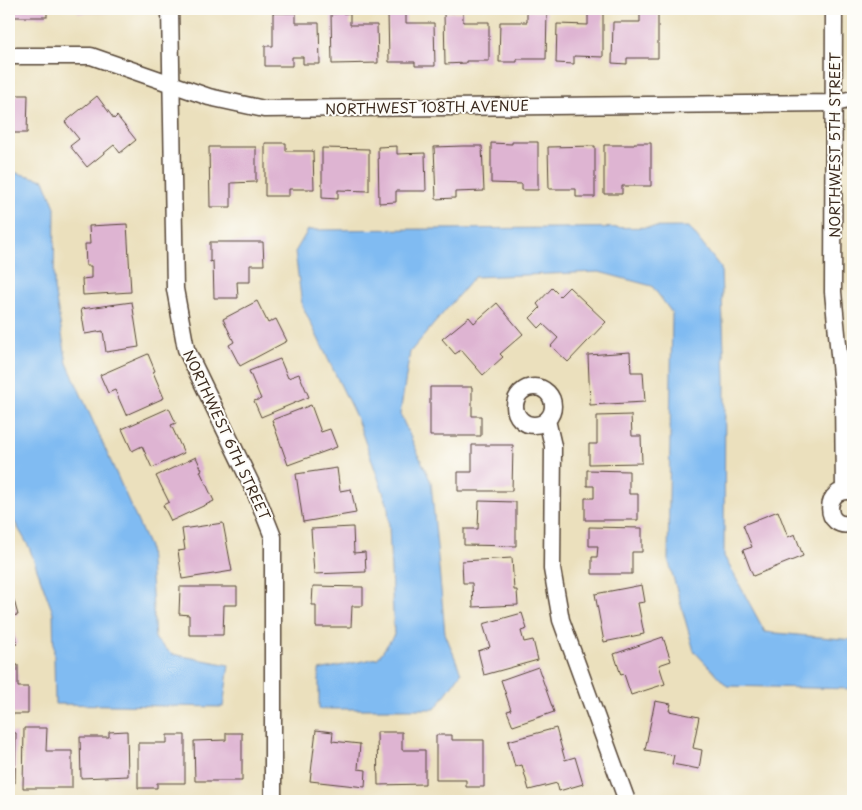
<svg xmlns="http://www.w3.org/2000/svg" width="862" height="810" font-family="'Playpen Sans',sans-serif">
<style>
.water{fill:#80bbf2;stroke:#5e7288}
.building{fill:#deb4d2}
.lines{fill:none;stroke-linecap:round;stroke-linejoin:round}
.minor-casing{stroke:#554536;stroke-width:19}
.minor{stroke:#fff;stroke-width:16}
.labels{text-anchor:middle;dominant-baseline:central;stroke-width:4;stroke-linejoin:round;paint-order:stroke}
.street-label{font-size:14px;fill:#3b2a1e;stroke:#fdfcf7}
</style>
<rect width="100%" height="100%" fill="#fdfcf7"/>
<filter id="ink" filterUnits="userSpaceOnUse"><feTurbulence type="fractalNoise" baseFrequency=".02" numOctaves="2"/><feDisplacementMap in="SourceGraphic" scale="10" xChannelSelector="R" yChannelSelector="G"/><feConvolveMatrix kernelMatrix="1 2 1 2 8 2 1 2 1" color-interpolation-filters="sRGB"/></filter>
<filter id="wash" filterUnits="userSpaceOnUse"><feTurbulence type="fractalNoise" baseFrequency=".0096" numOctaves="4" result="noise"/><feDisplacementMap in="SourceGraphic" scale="20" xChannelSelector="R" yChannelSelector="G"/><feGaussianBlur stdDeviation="1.12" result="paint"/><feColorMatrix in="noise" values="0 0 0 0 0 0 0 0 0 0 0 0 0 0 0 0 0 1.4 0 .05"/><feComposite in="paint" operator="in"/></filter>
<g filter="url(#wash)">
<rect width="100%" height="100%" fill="#ebe0bd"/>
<g class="water">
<path d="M9,171l35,9 11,27 -1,81 13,75 82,184 6,92 17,15 57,11 -6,42 -168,-3 -2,-91 -24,-66 -20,-35z"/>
<path d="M689,227l32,41 4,111 -1,177 41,76 88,8v49l-126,-3 -33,-35 -26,-92 4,-246 -20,-27 -53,-14 -125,5 -64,75 -10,62 31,68 14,151 16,40 -26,36h-116v-39l59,-12 16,-23 -6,-129 -31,-87 -55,-114 -7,-53 13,-22z"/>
</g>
<g id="blocks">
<g class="building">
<rect x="9" y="9" width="38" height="8"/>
<rect x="78" y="9" width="39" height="4"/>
<path d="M527,11l20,1 -1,47h-29v3h-18l1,-40h27z"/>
<path d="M406,12v11h28l1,43h-20v-4h-26l-1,-49z"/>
<path d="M463,12v10h26v39h-23v2l-21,1 -1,-51z"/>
<path d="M588,12l15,1v44l-29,-1v8l-18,-1 1,-39 31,1z"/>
<path d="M640,12h18v46h-31v6l-15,-1 1,-41h27z"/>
<path d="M273,13h23v10h23l1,41h-17v-7h-11v9h-27v-20h8z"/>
<path d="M350,13v12h27l1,38 -46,1 -1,-50z"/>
<path d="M9,95h19l-1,38h-18z"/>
<path d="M97,96l17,23 3,-3 19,24 -16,13 -6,-8 -27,22 -17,-21 9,-7 -14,-17z"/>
<path d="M512,142h26v48h-16v-6l-31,-1v-40l21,1z"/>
<path d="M265,143h21v8h27l1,38h-25v7h-24z"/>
<path d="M634,143h17v43h-29v8h-18v-49h30z"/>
<path d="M397,146v8l28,-1 1,38h-30v11l-17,1 -1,-56z"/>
<path d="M463,146h19l2,45 -29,1v6l-19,1 -2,-52z"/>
<path d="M595,146v51h-19v-8h-27l-1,-42z"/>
<path d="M209,147h47v35l-25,1v24h-21z"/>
<path d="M322,148l47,1v42l-31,-1v9l-16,-1z"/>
<path d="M127,224l4,68 -48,3 -1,-16 9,-1v-12h-5l-1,-22h5l-1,-18z"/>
<path d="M210,242h53l1,23h-14v17h-13l1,16h-24l-1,-37 -3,1z"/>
<path d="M569,287l37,35 -38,40 -17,-16 7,-8 -15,-14 -4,4 -9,-10 10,-10 -3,-4 15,-16 8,8z"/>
<path d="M257,301l11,22 8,-4 11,22 -47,25 -11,-21 5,-3 -11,-23z"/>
<path d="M132,302l7,45 -33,5 -3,-21 -18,3 -4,-25z"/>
<path d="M497,303l26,31 -23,20 3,3 -20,18 -22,-25 -6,4 -13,-15 27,-22 5,6z"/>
<path d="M630,352l1,20h12l2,30 -55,3 -2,-50z"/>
<path d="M148,354l7,17 -2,1 11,26 -38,17 -11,-25 -7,3 -8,-18z"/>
<path d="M280,359l8,19 11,-4 10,23 -48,20 -7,-16 7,-2 -12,-28z"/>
<path d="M430,387h42v29h9v20h-51z"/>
<path d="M311,405l10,27 9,-3 7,18 -49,18 -16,-45z"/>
<path d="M169,408l7,15 -5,2 13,28 -32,15 -10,-22 -10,5 -10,-22z"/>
<path d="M631,415l1,21h9l1,27 -53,1v-20h8v-28z"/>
<path d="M472,445h41l-1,46h-54v-19h14z"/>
<path d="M196,457l6,13 -2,1 14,30 -43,20 -8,-16 6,-3 -13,-26z"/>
<path d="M337,468l3,23 11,-2 5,24 -53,9 -7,-48z"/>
<path d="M587,470l42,1v23h9v26h-53v-22h9v-12h-7z"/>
<path d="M479,501l37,1v44l-52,-1v-16h14z"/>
<path d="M778,511l10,26 7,-3 8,22 -50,20 -10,-26 9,-3 -9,-22z"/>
<path d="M223,523l9,48 -50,8 -4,-28 7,-1 -3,-21z"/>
<path d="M353,527l1,26 11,-1 1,20 -52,2 -3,-45z"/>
<path d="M589,527l53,1v24h-10v22h-40v-17h5l1,-11h-9z"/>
<path d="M512,558l2,32h3l1,15 -45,2 -1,-24h-9l-1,-22z"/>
<path d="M642,585l3,17 -7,1 6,31 -40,8 -9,-48z"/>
<path d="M313,586l50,1v19h-11l-1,21h-35v-22h-4z"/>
<path d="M180,587h57v18h-13l-1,30h-34v-20l-10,-1z"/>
<path d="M13,597l5,18 -8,1 7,28 -8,2v-48z"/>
<path d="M522,613l5,16 -6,2 3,11 9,-2 5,20 -54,15 -6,-24 12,-4 -7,-23z"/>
<path d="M663,637l8,24 -12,4 6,19 -34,11 -7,-21 -3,1 -7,-21z"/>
<path d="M9,665h9v22h10v27h-19z"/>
<path d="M538,667l16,45 -41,14 -6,-15 4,-1 -10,-30z"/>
<path d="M655,701l16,3 -2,7 30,6 -6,31 9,2 -3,19 -27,-5 2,-9 -29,-5z"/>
<path d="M24,728h23l-1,23h26v37h-49z"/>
<path d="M556,728l9,32 10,-3 8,27 -24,7 -2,-8 -28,7 -7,-25 -7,2 -7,-26z"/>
<path d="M316,730l17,2 -1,9 28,3 -2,25 8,1 -1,17 -55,-6z"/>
<path d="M127,731l1,45 -47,2 -1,-41h29v-5z"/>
<path d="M9,732l7,1 -1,50h-6z"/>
<path d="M377,732h25v18h23v34l-47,1z"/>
<path d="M226,733h16v48h-47l-1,-40 32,-1z"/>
<path d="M167,735h18v48h-28v5h-19v-45h29z"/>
<path d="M436,735h16v5h32v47h-18v-7h-30z"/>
</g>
</g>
</g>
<g filter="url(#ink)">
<use href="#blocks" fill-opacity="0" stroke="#554536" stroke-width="1"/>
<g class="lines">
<defs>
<g id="minor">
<path d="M170,9l5,280 11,60 70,145 17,43v264"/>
<path d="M834,9l-1,283 10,104 1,95"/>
<path d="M9,56h82l118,41 55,12 571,-6 18,-4"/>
<circle cx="534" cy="406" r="19"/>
<path d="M547,420l6,26 -1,123 9,51 66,181"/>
<path d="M853,492c-30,-9 -31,41 0,31"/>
</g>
</defs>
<use href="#minor" class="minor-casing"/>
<use href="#minor" class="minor"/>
</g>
</g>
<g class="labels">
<g class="street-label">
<text transform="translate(427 107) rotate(-1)">NORTHWEST 108TH AVENUE</text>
<text transform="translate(834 145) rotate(-90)">NORTHWEST 5TH STREET</text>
<text transform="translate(227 435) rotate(65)">NORTHWEST 6TH STREET</text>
</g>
</g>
<rect width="862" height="810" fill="none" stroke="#fdfcf7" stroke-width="30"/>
</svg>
